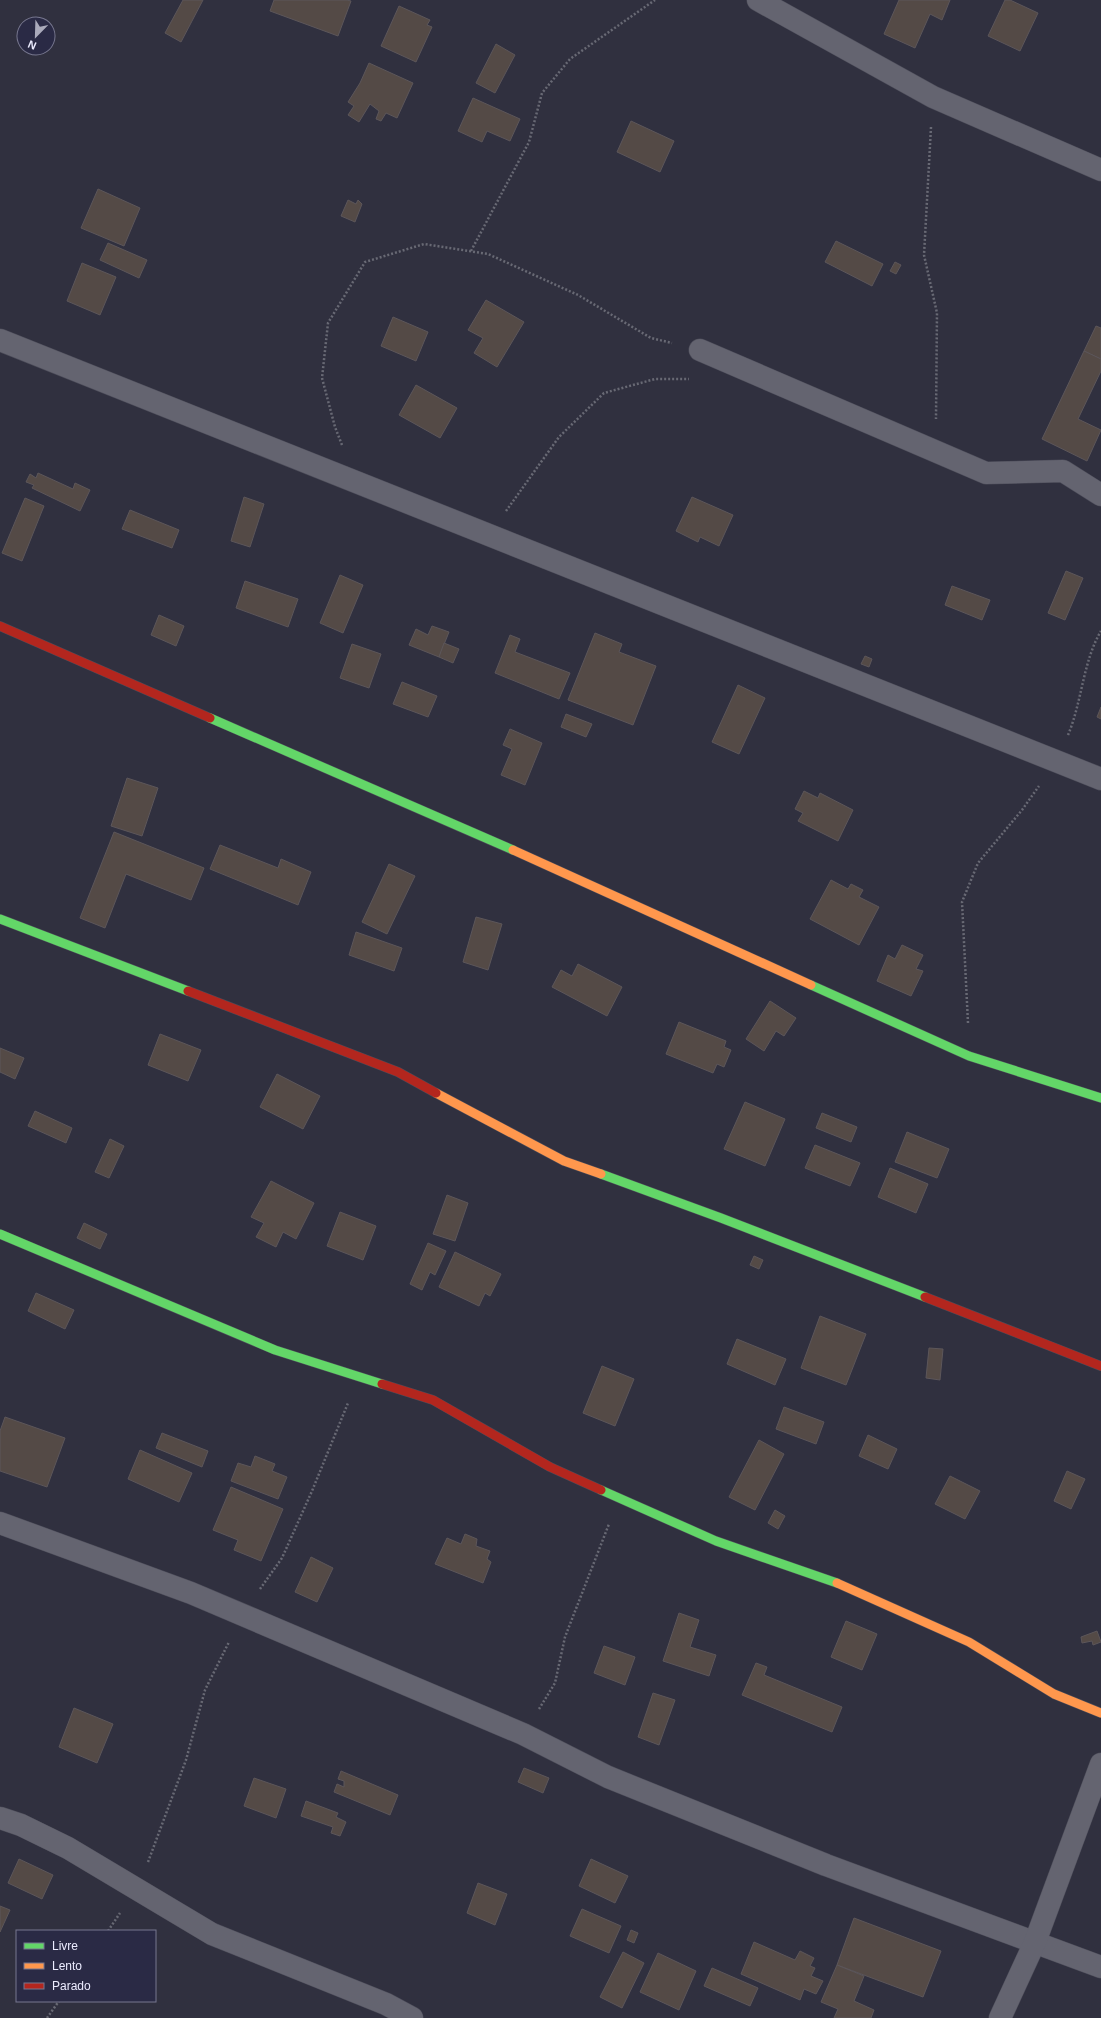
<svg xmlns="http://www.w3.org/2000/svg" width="1101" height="2018" font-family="Arial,sans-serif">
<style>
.building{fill:#544a46;stroke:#5c565a}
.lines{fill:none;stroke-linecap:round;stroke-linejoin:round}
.street-casing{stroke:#4c4c59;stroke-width:23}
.fast-casing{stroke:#4c4c59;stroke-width:10}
.slow-casing{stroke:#4c4c59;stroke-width:10}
.jam-casing{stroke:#4c4c59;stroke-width:10}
.path{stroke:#686974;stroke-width:2.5;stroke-dasharray:2 2;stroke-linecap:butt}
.street{stroke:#646470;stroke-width:22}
.fast{stroke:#63d668;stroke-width:9}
.slow{stroke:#ff974d;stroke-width:9}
.jam{stroke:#b3261e;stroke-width:9}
</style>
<rect width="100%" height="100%" fill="#30303f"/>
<g class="building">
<path d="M183,0h20l-22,42 -16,-9z"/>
<path d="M274,0h73l4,1 -13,35 -68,-25z"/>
<path d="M899,0h51l-8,20 -12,-6 -15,34 -31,-14z"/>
<path d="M1005,0h5l28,13 -18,38 -32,-15z"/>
<path d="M399,6l31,14 -3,5 5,2 -16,35 -35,-16z"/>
<path d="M496,44l19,11 -20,38 -19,-10z"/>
<path d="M369,63l44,20 -16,35 -11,-5 -5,8 -5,-2 3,-8 -9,-7 -11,18 -11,-7 6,-9 -6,-4 12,-19z"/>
<path d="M473,98l47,21 -10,22 -23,-10 -5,11 -24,-11z"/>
<path d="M631,121l43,20 -14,31 -43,-20z"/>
<path d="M98,189l42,19 -16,38 -43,-18z"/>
<path d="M348,200l8,4 2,-4 4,4 -7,18 -14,-6z"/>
<path d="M836,241l47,23 -11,22 -47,-24z"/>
<path d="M108,243l39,17 -8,18 -39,-18z"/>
<path d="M895,262l6,3 -5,9 -6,-3z"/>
<path d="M82,263l34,14 -16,38 -33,-14z"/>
<path d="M486,300l38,22 -27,45 -23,-14 9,-15 -15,-8z"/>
<path d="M393,317l35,15 -12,29 -35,-15z"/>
<path d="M1096,326l5,2v31l-17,-8z"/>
<path d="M1084,351l17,8v12l-23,48 23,11 -14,31 -45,-22z"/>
<path d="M416,385l41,23 -17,30 -41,-23z"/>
<path d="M38,473l35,16 2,-6 15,7 -10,21 -48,-23 2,-3 -8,-3 4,-8 6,4z"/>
<path d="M244,497l20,7 -14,43 -19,-6z"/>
<path d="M692,497l41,18 -14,31 -19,-9 -2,5 -22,-11z"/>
<path d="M25,498l19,8 -22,55 -20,-8z"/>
<path d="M130,510l49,20 -7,18 -50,-19z"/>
<path d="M1066,571l17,7 -18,42 -17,-7z"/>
<path d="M340,575l23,10 -20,48 -23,-10z"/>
<path d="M245,581l53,18 -10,28 -52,-19z"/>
<path d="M952,586l38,14 -8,20 -37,-15z"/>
<path d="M159,615l25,11 -8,20 -25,-11z"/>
<path d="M432,626l17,6 -10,25 -30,-12 7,-16 12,6z"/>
<path d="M595,633l27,11 -3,8 37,14 -23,59 -65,-25z"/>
<path d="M510,635l10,4 -5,13 55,21 -11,26 -64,-26z"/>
<path d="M444,643l15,6 -6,14 -14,-6z"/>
<path d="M352,644l29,10 -12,34 -29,-10z"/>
<path d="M865,656l7,3 -3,8 -8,-3z"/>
<path d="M402,682l35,14 -9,21 -35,-13z"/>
<path d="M738,685l27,13 -26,56 -27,-12z"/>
<path d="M1101,707v12l-4,-2z"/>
<path d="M566,714l26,10 -6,13 -25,-10z"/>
<path d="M510,729l32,14 -17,42 -24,-10 11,-26 -9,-4z"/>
<path d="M127,778l31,10 -16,48 -31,-10z"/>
<path d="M804,791l14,7 2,-5 33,17 -15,31 -40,-20 5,-8 -8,-4z"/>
<path d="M114,832l90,36 -13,32 -65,-26 -21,54 -25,-10z"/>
<path d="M220,845l58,23 3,-9 30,13 -13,33 -88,-36z"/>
<path d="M389,864l26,12 -28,58 -25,-12z"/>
<path d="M831,880l17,9 3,-5 12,6 -4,7 20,10 -20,38 -49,-26z"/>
<path d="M476,917l26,7 -14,46 -25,-8z"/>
<path d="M356,932l46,16 -8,23 -45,-16z"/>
<path d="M902,945l21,10 -7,14 7,2 -12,25 -34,-15 11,-26 7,4z"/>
<path d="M578,964l44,23 -15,29 -55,-29 9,-17 11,6z"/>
<path d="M770,1001l26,17 -12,18 -8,-5 -12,20 -18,-12z"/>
<path d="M679,1022l47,19 -2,6 7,3 -7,17 -7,-3 -4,9 -47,-19z"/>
<path d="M160,1034l41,16 -13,31 -40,-16z"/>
<path d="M0,1048l24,10 -9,21 -15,-7z"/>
<path d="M277,1074l43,22 -17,33 -43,-22z"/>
<path d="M745,1102l40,17 -20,47 -41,-17z"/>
<path d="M35,1111l37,17 -6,15 -38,-17z"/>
<path d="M822,1113l35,14 -6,15 -35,-14z"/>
<path d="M907,1132l42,17 -12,29 -42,-16z"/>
<path d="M110,1139l14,7 -15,32 -14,-6z"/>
<path d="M815,1145l45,18 -10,23 -45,-18z"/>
<path d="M890,1168l38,16 -12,29 -38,-16z"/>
<path d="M271,1181l43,22 -18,36 -13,-7 -7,15 -20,-10 8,-14 -13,-6z"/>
<path d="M447,1195l21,8 -13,38 -22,-7z"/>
<path d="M340,1212l36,14 -13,34 -36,-14z"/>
<path d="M84,1223l23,11 -7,15 -23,-11z"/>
<path d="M428,1243l18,8 -11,24 -5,-3 -8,18 -12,-6z"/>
<path d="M455,1252l46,22 -11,22 -5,-3 -6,13 -40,-19z"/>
<path d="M754,1256l9,4 -4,9 -9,-4z"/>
<path d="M36,1293l38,17 -9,19 -37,-18z"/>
<path d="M820,1316l46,18 -20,51 -45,-17z"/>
<path d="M737,1339l49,20 -11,26 -48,-21z"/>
<path d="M929,1348l14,1 -3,31 -14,-2z"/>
<path d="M602,1366l32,13 -19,47 -32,-13z"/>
<path d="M784,1407l40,15 -8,22 -40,-15z"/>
<path d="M5,1417l60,21 -18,49 -47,-16v-40z"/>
<path d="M162,1433l46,18 -6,16 -46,-19z"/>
<path d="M868,1435l29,14 -9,20 -29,-13z"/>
<path d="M759,1440l25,14 -29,56 -26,-13z"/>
<path d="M140,1450l52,23 -13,29 -51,-23z"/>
<path d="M255,1456l20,8 -3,7 15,6 -9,22 -47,-18 7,-18 13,4z"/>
<path d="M1067,1471l18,8 -14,30 -17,-8z"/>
<path d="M950,1476l30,15 -15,28 -30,-15z"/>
<path d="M231,1487l52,22 -22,52 -27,-11 4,-10 -25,-10z"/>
<path d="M775,1510l10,6 -7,13 -10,-6z"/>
<path d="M465,1534l12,5 -1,7 14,5 -3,8 4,3 -8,21 -48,-19 12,-26 14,6z"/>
<path d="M311,1557l22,11 -16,34 -22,-10z"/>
<path d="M679,1613l20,7 -9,27 26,8 -7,21 -46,-15z"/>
<path d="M846,1621l31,13 -15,36 -31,-13z"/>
<path d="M1097,1631l4,11 -8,3 -1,-4 -10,2 -1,-6z"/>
<path d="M604,1646l31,11 -10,28 -31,-12z"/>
<path d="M756,1663l11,4 -3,8 78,32 -10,25 -90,-37z"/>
<path d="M653,1693l22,7 -16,45 -21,-8z"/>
<path d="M74,1708l39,16 -16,39 -38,-16z"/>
<path d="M524,1768l25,10 -6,15 -25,-11z"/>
<path d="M341,1771l57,24 -8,20 -56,-23 3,-8 7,3v-6l-6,-2z"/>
<path d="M254,1778l32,11 -10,29 -32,-12z"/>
<path d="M306,1801l32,12 -2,4 10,5 -6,14 -9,-3 2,-6 -32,-11z"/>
<path d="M19,1859l34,16 -11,24 -34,-16z"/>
<path d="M591,1859l37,17 -13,27 -36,-17z"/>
<path d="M478,1883l29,11 -12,31 -28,-12z"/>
<path d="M0,1906l10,4 -10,22z"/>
<path d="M582,1909l39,17 -12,27 -39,-17z"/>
<path d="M854,1918l87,33 -18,46 -86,-32z"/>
<path d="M631,1930l7,3 -4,10 -7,-3z"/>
<path d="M754,1942l41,18 5,-9 14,7 -4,8 5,2 -4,8 12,5 -7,13 -12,-5 -4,11 -59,-26z"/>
<path d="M623,1952l21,11 -22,45 -22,-11z"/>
<path d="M658,1953l38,18 -17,39 -39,-18z"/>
<path d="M837,1965l27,11 -10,25 20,9 -3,8h-37l4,-9 -17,-7z"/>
<path d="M712,1968l46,20 -8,18 -46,-20z"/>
</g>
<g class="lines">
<defs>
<g id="street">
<path d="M758,0l175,97 168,73"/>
<path d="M0,340l1101,439"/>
<path d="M700,350l286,123 77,-2 38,24"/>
<path d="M0,1523l191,70 332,141 85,43 218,88 275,102"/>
<path d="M0,1818l21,7 47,23 144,86 174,70 26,14"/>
<path d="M1000,2018l35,-76 66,-178"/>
</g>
<g id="fast">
<path d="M210,718l303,132"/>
<path d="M0,919l188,72"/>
<path d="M811,985l158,71 132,42"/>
<path d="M601,1174l120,44 204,79"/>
<path d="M0,1234l275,116 107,34"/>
<path d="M601,1490l115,51 121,42"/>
</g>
<g id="slow">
<path d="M513,850l298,135"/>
<path d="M436,1093l128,68 37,13"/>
<path d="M837,1583l132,59 85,52 47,19"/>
</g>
<g id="jam">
<path d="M0,626l210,92"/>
<path d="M188,991l210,81 38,21"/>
<path d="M925,1297l176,69"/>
<path d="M382,1384l51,16 117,67 51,23"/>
</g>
</defs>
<use href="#street" class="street-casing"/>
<use href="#fast" class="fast-casing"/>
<use href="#slow" class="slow-casing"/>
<use href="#jam" class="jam-casing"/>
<g class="path">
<path d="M931,127l-7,128 13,58 -1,106"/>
<path d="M471,251l58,-109 13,-49 28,-34 85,-59"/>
<path d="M342,445l-7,-18 -13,-49 6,-55 37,-61 59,-18 64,10 90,41 73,43 21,5"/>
<path d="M506,511l53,-74 45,-44 51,-14h34"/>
<path d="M1068,735c14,-33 15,-74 33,-104"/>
<path d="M968,1023l-6,-121 16,-39 44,-53 17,-24"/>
<path d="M260,1589l22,-31 30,-67 36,-88"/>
<path d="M539,1709l16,-26 10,-46 44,-113"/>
<path d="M148,1862l38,-102 19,-70 24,-48"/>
<path d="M108,1931l12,-18"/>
<path d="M47,2018l12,-17"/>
</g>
<use href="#street" class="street"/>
<use href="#fast" class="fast"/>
<use href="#slow" class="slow"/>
<use href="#jam" class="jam"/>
</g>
<rect x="16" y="1930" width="140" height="72" fill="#2a2a45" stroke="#77778f"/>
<rect x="24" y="1943" width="20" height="6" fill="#63d668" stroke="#77778f"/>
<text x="52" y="1950" font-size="12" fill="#ebebfe">Livre</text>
<rect x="24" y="1963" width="20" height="6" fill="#ff974d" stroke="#77778f"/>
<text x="52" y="1970" font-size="12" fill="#ebebfe">Lento</text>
<rect x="24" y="1983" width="20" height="6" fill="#b3261e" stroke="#77778f"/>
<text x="52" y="1990" font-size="12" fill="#ebebfe">Parado</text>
<g transform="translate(36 36) rotate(203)"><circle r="19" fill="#2a2a45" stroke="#77778f"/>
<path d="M0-3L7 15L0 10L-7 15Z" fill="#aaaabb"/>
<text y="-6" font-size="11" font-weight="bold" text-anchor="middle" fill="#ebebfe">N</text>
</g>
</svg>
